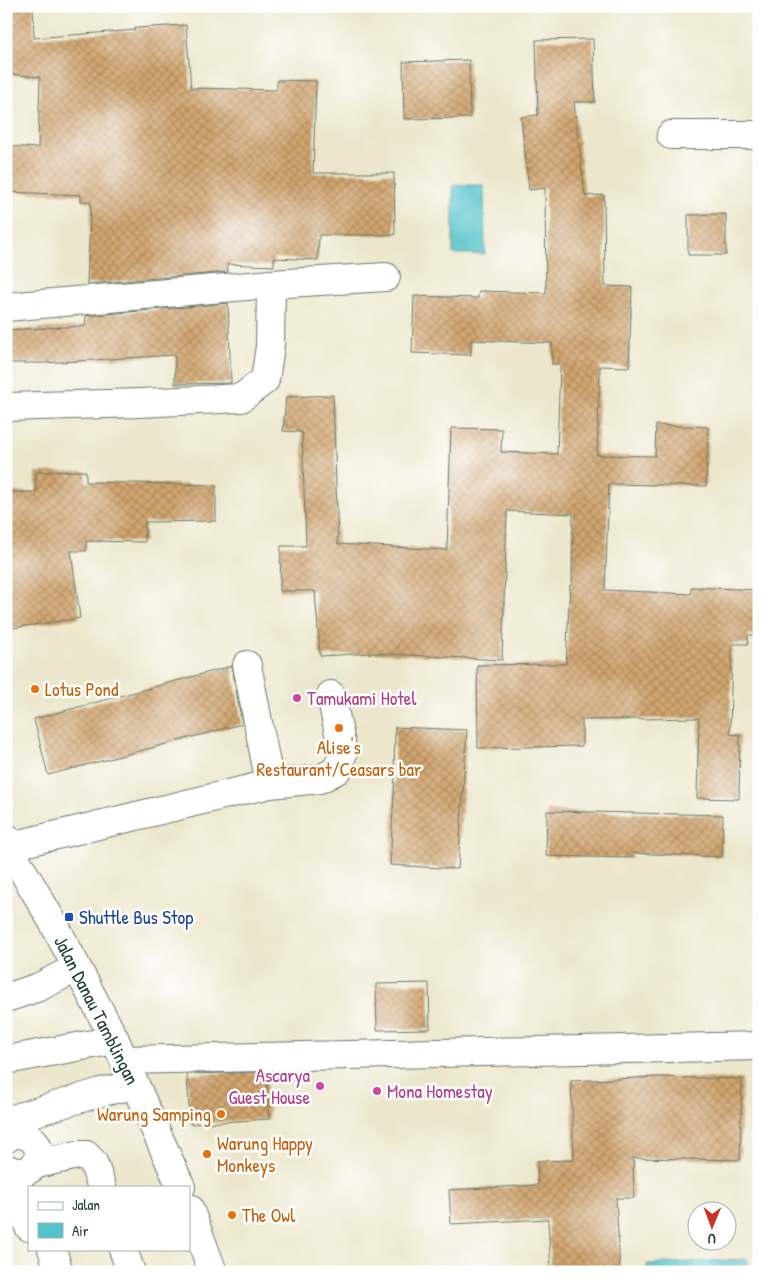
<svg xmlns="http://www.w3.org/2000/svg" width="765" height="1278" font-family="'Patrick Hand',sans-serif">
<style>
.water{fill:#54c2ca;stroke:#3a807f}
.building{fill:url(#building-cross-hatch)}
.lines{fill:none;stroke-linecap:round;stroke-linejoin:round}
.minor-casing{stroke:#677869;stroke-width:30}
.minor{stroke:#fff;stroke-width:28}
.food-dot{fill:#e8710a;stroke:#fff;stroke-width:2}
.hotel-dot{fill:#d1479c;stroke:#fff;stroke-width:2}
.transit-dot{fill:#1a4fb4;stroke:#fff;stroke-width:2}
.labels{text-anchor:middle;dominant-baseline:central;stroke-width:5;stroke-linejoin:round;paint-order:stroke}
.food-label{font-size:19px;fill:#c56008;stroke:#fff;text-anchor:start}
.hotel-label{font-size:19px;fill:#b23c85;stroke:#fff;text-anchor:start}
.transit-label{font-size:19px;fill:#164399;stroke:#fff;text-anchor:start}
.street-label{font-size:19px;fill:#1f3d34;stroke:#fff}
</style>
<defs>
<pattern id="building-cross-hatch" width="8" height="8" patternUnits="userSpaceOnUse" patternTransform="scale(1.25)"><rect width="8" height="8" fill="#d2a670"/><path d="M0 0l8 8M0 8l8-8" fill="none" stroke="#aa885d"/></pattern>
</defs>
<rect width="100%" height="100%" fill="#fff"/>
<filter id="ink" filterUnits="userSpaceOnUse"><feTurbulence type="fractalNoise" baseFrequency=".02" numOctaves="2"/><feDisplacementMap in="SourceGraphic" scale="10" xChannelSelector="R" yChannelSelector="G"/><feConvolveMatrix kernelMatrix="1 2 1 2 8 2 1 2 1" color-interpolation-filters="sRGB"/></filter>
<filter id="wash" filterUnits="userSpaceOnUse"><feTurbulence type="fractalNoise" baseFrequency=".0096" numOctaves="4" result="noise"/><feDisplacementMap in="SourceGraphic" scale="20" xChannelSelector="R" yChannelSelector="G"/><feGaussianBlur stdDeviation="1.12" result="paint"/><feColorMatrix in="noise" values="0 0 0 0 0 0 0 0 0 0 0 0 0 0 0 0 0 1.4 0 .05"/><feComposite in="paint" operator="in"/></filter>
<g filter="url(#wash)">
<rect width="100%" height="100%" fill="#ece7cc"/>
<g class="water">
<path d="M453,185h31l1,69h-32z"/>
<path d="M747,1259l1,13h-101v-8z"/>
</g>
<g id="blocks">
<g class="building">
<path d="M6,6h27l1,32 101,-8v-2l51,-3 5,63 86,2v-10l39,1 -3,92h81l1,62h-76l-1,25 -44,-2v8l-47,-2 1,8 -141,12 4,-82 -10,-1v-6l-75,-3v-46l32,2 2,-71 -34,-3z"/>
<path d="M593,39l2,63h-21l11,94 19,-1 1,91 27,1 -3,80 -29,-1 -3,89 58,1 1,-31 52,2 -2,59 -97,-2 -4,106 86,4v-7l68,3v45h-11v9h-16l-2,90 10,1 -1,64 -42,-1 2,-80 -117,2v26l-104,2 -1,-83 89,-1 4,-79h2l1,-71 -66,-3 -5,149 -130,-7 -52,3 -5,-65h-35l1,-45h25l-4,-114 -19,-1 3,-34 47,-2 5,149 109,6 4,-122 51,1 -1,23 56,2 3,-90h-8v-21l-81,-3v15l-59,-2 2,-57 64,2 1,-7 67,2 -1,-105 -16,2 -8,-73 17,-2 -2,-75z"/>
<path d="M469,60l1,58 -66,1 -1,-57z"/>
<path d="M726,214v41h-38v-40z"/>
<path d="M228,303l3,80 -56,1v-29l-131,8h-38v-33l79,-4 1,-10z"/>
<path d="M86,471v11l130,3v36l-71,1v20l-59,-1v10h-15l9,67 -74,11v-137h30v-20z"/>
<path d="M232,666l10,58 -194,51 -14,-56z"/>
<path d="M395,727l72,3 -9,139 -68,-4 5,-92h-1z"/>
<path d="M547,811l176,4 -1,42 -90,-4v5l-86,-2z"/>
<path d="M429,983l1,46 -53,1 -1,-46z"/>
<path d="M266,1072l3,47 -79,5 -3,-50z"/>
<path d="M658,1077l84,2 -2,81 -107,-2 1,40h-18l4,74h-69l-3,-53 -97,5 -2,-34 89,-5 -1,-24 37,-1 -3,-79z"/>
</g>
</g>
</g>
<g filter="url(#ink)">
<use href="#blocks" fill-opacity="0" stroke="#677869" stroke-width="1"/>
<g class="lines">
<defs>
<g id="minor">
<path d="M671,135h88"/>
<path d="M6,307l265,-23 115,-7"/>
<path d="M6,407l134,-4 101,-5 24,-18 5,-34 1,-62"/>
<path d="M247,665l23,119"/>
<path d="M6,837l11,24 37,63 61,116 66,147"/>
<path d="M11,846l259,-62 50,-5 17,-9 6,-17 -12,-58"/>
<path d="M6,998l33,-11 37,-19"/>
<path d="M6,1060l109,-20"/>
<path d="M124,1060l635,-14"/>
<path d="M6,1121l95,-29 34,-7"/>
<path d="M6,1139c5,-5 12,-6 18,-4 27,7 14,50 -18,33"/>
<path d="M36,1164l42,-9h8l7,7 9,25"/>
<path d="M14,1172l15,55"/>
<path d="M189,1208l24,64"/>
<path d="M52,1249l7,23"/>
<path d="M123,1249l8,23"/>
</g>
</defs>
<use href="#minor" class="minor-casing"/>
<use href="#minor" class="minor"/>
</g>
</g>
<g class="food-dot">
<circle cx="35" cy="689" r="5"/>
<circle cx="339" cy="728" r="5"/>
<circle cx="221" cy="1114" r="5"/>
<circle cx="207" cy="1154" r="5"/>
<circle cx="232" cy="1215" r="5"/>
</g>
<g class="hotel-dot">
<circle cx="297" cy="698" r="5"/>
<circle cx="320" cy="1086" r="5"/>
<circle cx="377" cy="1091" r="5"/>
</g>
<rect class="transit-dot" x="64" y="912" width="10" height="10" rx="2.5"/>
<g class="labels">
<g class="food-label">
<text x="45" y="689">Lotus Pond</text>
<text x="339" y="747" text-anchor="middle">Alise's<tspan x="339" dy="22">Restaurant/Ceasars bar</tspan></text>
<text x="211" y="1114" text-anchor="end">Warung Samping</text>
<text x="217" y="1143">Warung Happy<tspan x="217" dy="22">Monkeys</tspan></text>
<text x="242" y="1215">The Owl</text>
</g>
<g class="hotel-label">
<text x="307" y="698">Tamukami Hotel</text>
<text x="310" y="1075" text-anchor="end">Ascarya<tspan x="310" dy="22">Guest House</tspan></text>
<text x="387" y="1091">Mona Homestay</text>
</g>
<g class="transit-label">
<text x="79" y="917">Shuttle Bus Stop</text>
</g>
<g class="street-label">
<text transform="translate(97 1010) rotate(63)">Jalan Danau Tamblingan</text>
</g>
</g>
<rect width="765" height="1278" fill="none" stroke="#fff" stroke-width="25"/>
<rect x="28" y="1186" width="162" height="65" fill="#ffffff" stroke="#a5b1ae"/>
<rect x="38" y="1202" width="25" height="8" fill="#ffffff" stroke="#a5b1ae"/>
<text x="72" y="1210" font-size="15" fill="#1f3d34">Jalan</text>
<rect x="38" y="1223" width="25" height="15" fill="#54c2ca" stroke="#a5b1ae"/>
<text x="72" y="1236" font-size="15" fill="#1f3d34">Air</text>
<g transform="translate(712 1226) rotate(181)"><circle r="24" fill="#ffffff" stroke="#a5b1ae"/>
<path d="M0-4L9 19L0 12L-9 19Z" fill="#c8321e"/>
<text y="-8" font-size="14" font-weight="bold" text-anchor="middle" fill="#1f3d34">U</text>
</g>
</svg>
